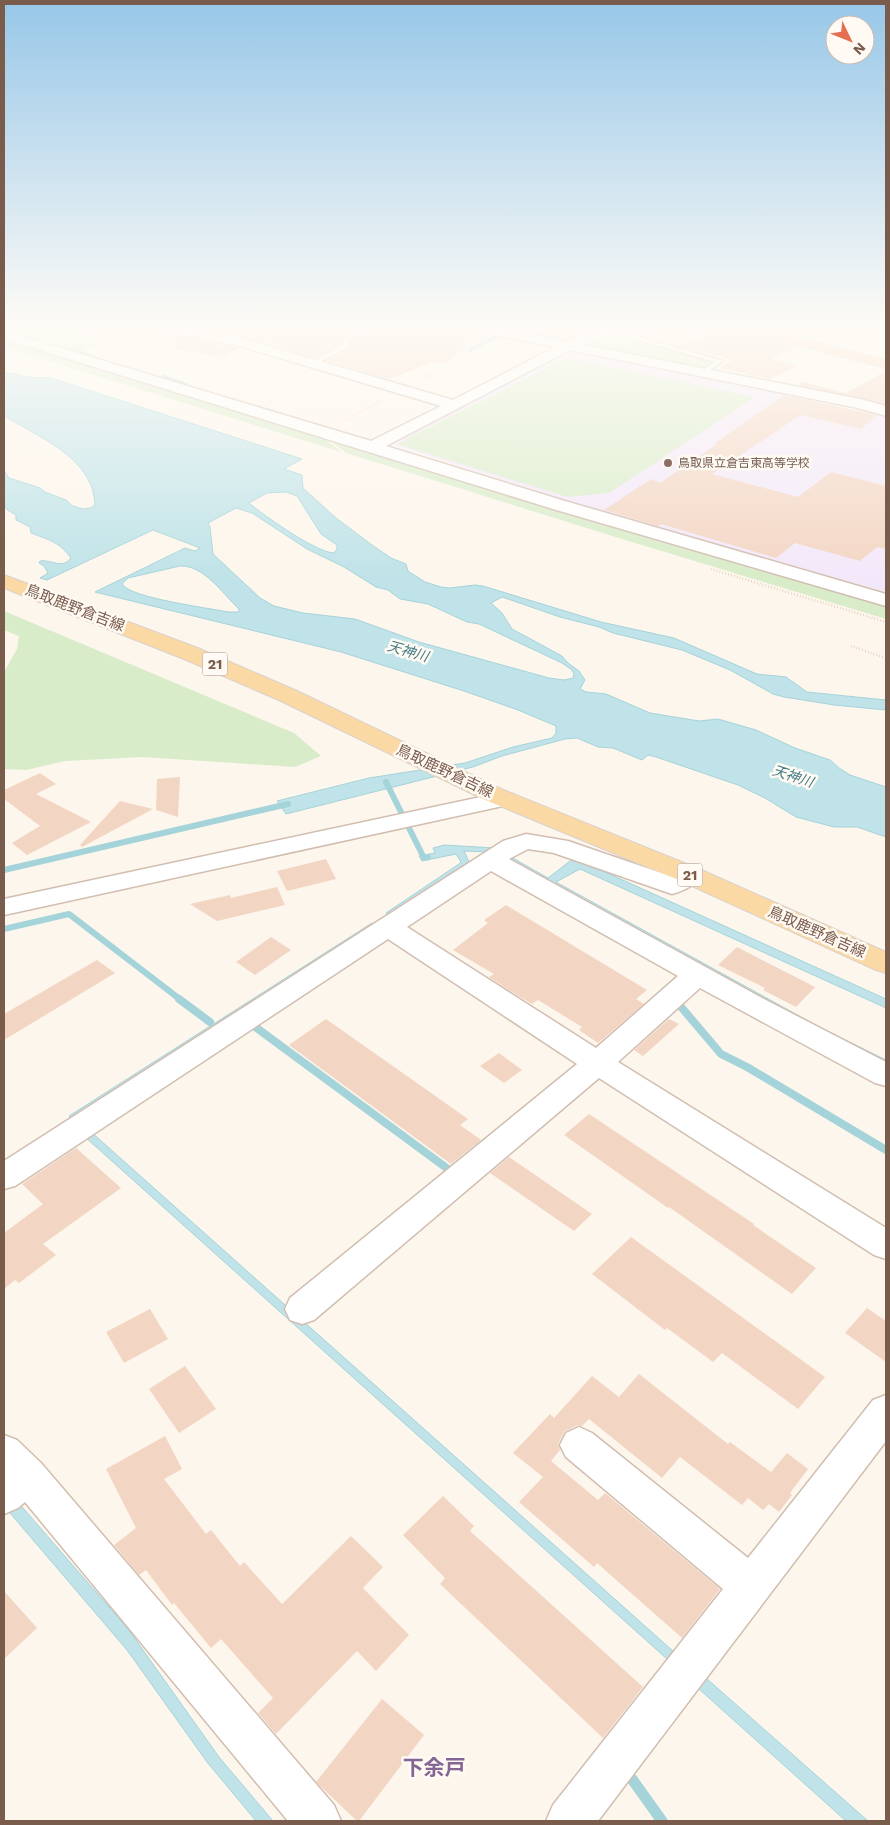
<svg xmlns="http://www.w3.org/2000/svg" width="890" height="1825" font-family="'Work Sans','Noto Sans JP',sans-serif">
<style>
.education{fill:#f3e8fa}
.green{fill:#d8ecc9}
.water{fill:#bfe3e8;stroke:#a5d3da;fill-rule:evenodd}
.lines{fill:none;stroke-linecap:round;stroke-linejoin:round}
.stream-far3{stroke:#a5d3da;stroke-width:4}
.stream-far2{stroke:#a5d3da;stroke-width:6}
.stream-far1{stroke:#a5d3da;stroke-width:8}
.stream{stroke:#a5d3da;stroke-width:11}
.building{fill:#f3d5c3}
.service-casing{stroke:#d1beb0;stroke-width:3}
.minor-casing{stroke:#d1beb0;stroke-width:3}
.primary-casing{stroke:#dad1cd;stroke-width:2}
.trunk-casing{stroke:#dad1cd;stroke-width:2}
.path-far1{stroke:#d9b8a5;stroke-width:2;stroke-dasharray:0.5 2;stroke-linecap:butt}
.path{stroke:#d9b8a5;stroke-width:2.5;stroke-dasharray:0.5 2.5;stroke-linecap:butt}
.service{fill:#fff;fill-rule:evenodd}
.minor{fill:#fff;fill-rule:evenodd}
.primary{fill:#fbd9a5;fill-rule:evenodd}
.trunk{fill:#f9c8a4;fill-rule:evenodd}
.education-dot{fill:#8d6e63;stroke:#fffaf3;stroke-width:2}
.labels{text-anchor:middle;dominant-baseline:central;stroke-width:5;stroke-linejoin:round;paint-order:stroke}
.far-education-label{font-size:12px;fill:#785e54;stroke:#fffaf3;text-anchor:start}
.far-water-label{font-size:14px;font-style:italic;fill:#437c86;stroke:#fffaf3}
.shield{fill:#fffaf3;stroke:#a28b7f;stroke-width:1}
.shield-label{font-size:14px;font-weight:bold;fill:#7a5c4d}
.street-label{font-size:15px;fill:#7a5c4d;stroke:#fffaf3}
.near-quarter-label{font-size:21px;font-weight:bold;fill:#846695;stroke:#fffaf3}
</style>
<rect width="100%" height="100%" fill="#fdf6ec"/>
<path class="education" d="M572,350l232,47 -1,2 83,18v175l-248,-69 -250,-80z"/>
<g class="green">
<path d="M4,325h38l64,16 -32,12 -70,-20z"/>
<path d="M610,332l105,29 -14,9 -125,-25z"/>
<path d="M4,337l76,22 242,77 19,16 -337,-105z"/>
<path d="M566,358l189,39 -146,96 -41,4 -171,-53z"/>
<path d="M323,435l563,169v15l-264,-80 -276,-86z"/>
<path d="M4,611l290,122 27,23 -26,11 -152,-10 -78,4 -39,9 -22,-1v-97l13,-23 2,-13 -15,-6z"/>
</g>
<g class="water">
<path d="M4,372l24,5 23,1 251,81 -18,10 18,6 1,13 33,30 36,27 19,13 15,6 2,7 17,11 16,5 8,1 26,-3 8,1 118,36 73,16 83,36 29,3 21,15 79,8v10l-52,-5 -50,-8 -11,-3 -43,-24 -48,-20 -69,-17 -14,-6 -39,-10 -58,-20 -11,6 11,10 10,16 50,27 6,7 11,8 6,9 -5,9 6,3 20,2 44,19 49,8 19,-2 38,11 39,18 35,12 9,8 11,7 36,12v50l-29,-10h-23l-38,-10 -31,-19 -27,-13 -82,-28 -8,-2 -6,5 -29,-12 -15,-1 -21,-9 -12,1 -63,17 -29,11 -187,47 -9,-13 92,-23 96,-15 48,-16 39,-9 4,-5v-7l-38,-16 -54,-19 -123,-39 -246,-60 90,-44 10,3 5,-3 -47,-18 -106,50 -7,-2 8,-5 -4,-7 -5,-3 1,-2c11,-2 22,9 31,-3 -11,-16 -22,-18 -40,-25l-1,-6 -14,-7v-5l-10,-6 -2,-5v-34l5,8 31,10 5,4 21,8 7,6 10,3 8,-1 4,-4c-2,-38 -38,-58 -68,-75 -8,-5 -17,-8 -23,-14zM286,492l11,4 24,38 16,11v4l-3,4c-19,-1 -69,-37 -85,-50l18,-10zM236,508l16,5 55,36 37,18 32,20 12,3 12,9 28,5 39,18 12,2 83,39 10,7 2,4 -1,4 -9,2 -15,-2 -130,-36 -64,-23 -52,-6 -29,-7 -14,-8 -47,-44 -3,-27 -2,-4zM180,566c24,-1 42,27 59,43v3h-11c-19,-4 -98,-14 -106,-28l6,-6z"/>
<path d="M444,845l51,3 53,30 26,-20 312,141v9l-306,-139 -24,13 265,146 65,32v9l-399,-217 -23,-1 6,13 -78,52 -6,-3 73,-49 2,-2 -5,-8 -34,7 -3,-5 16,-3 -2,-5z"/>
<path d="M372,923l5,3 -303,195 -5,-5z"/>
<path d="M90,1131l583,520 -6,8 -583,-523z"/>
<path d="M4,1486l124,143 91,128 54,64h-17l-49,-59 -80,-112 -123,-144z"/>
<path d="M706,1678l162,143h-22l-147,-132z"/>
</g>
<g class="lines">
<g class="stream-far3">
<path d="M67,349l23,7"/>
<path d="M470,350l31,-16"/>
<path d="M163,377l23,8"/>
</g>
<g class="stream-far2">
<path d="M386,782l38,76 4,-1"/>
<path d="M4,870l284,-66"/>
<path d="M4,929l65,-15 112,86"/>
</g>
<g class="stream-far1">
<path d="M179,999l31,23"/>
<path d="M676,1001l45,53 26,13 139,83"/>
<path d="M254,1026l198,146"/>
</g>
<path class="stream" d="M632,1779l30,42"/>
</g>
<g class="building">
<path d="M123,325h19l9,6 89,17 -19,9 -49,-9 5,-2 -54,-17z"/>
<path d="M182,325h195l-37,11 2,7 -26,15 -78,-23z"/>
<path d="M397,325h59l4,5 23,4 -38,30 -12,-2 -44,17 -63,-18 25,-13 -1,-7z"/>
<path d="M756,325h88l-31,14z"/>
<path d="M724,326l4,4 68,17 -25,12 26,7 -27,13 -52,-11 15,-8 -55,-14z"/>
<path d="M886,371v33l-88,-19 5,-3 43,11z"/>
<path d="M784,395l93,20 -16,14 -60,-14 -89,59 86,23 33,-25 55,14v63l-9,-2 -17,14 -65,-18 -19,15 -115,-34 -3,2 -54,-16 47,-31 9,4 57,-39h-3z"/>
<path d="M40,773l16,11 -20,10 55,28 -64,33 -15,-12 28,-17 -36,-27v-9z"/>
<path d="M180,777l-2,40 -22,-7 1,-31z"/>
<path d="M120,801l33,8 -71,38 -2,-2z"/>
<path d="M326,859l10,20 -49,12 -10,-20z"/>
<path d="M277,887l8,18 -68,16 -27,-17 40,-9 1,3z"/>
<path d="M506,905l141,85 -11,9 8,5 -46,39 -19,-13 3,-3 -44,-27 -6,4 -22,-13 -21,-14 5,-3 -41,-24 35,-27 -4,-3z"/>
<path d="M271,937l20,13 -36,25 -19,-13z"/>
<path d="M737,947l33,17 45,23 -19,20 -33,-17 2,-2 -47,-23z"/>
<path d="M97,960l18,13 -111,67v-26z"/>
<path d="M326,1019l142,100 -8,6 21,15 -30,24 -162,-119z"/>
<path d="M669,1019l10,5 -36,32 -9,-6z"/>
<path d="M499,1053l23,17 -18,13 -24,-17z"/>
<path d="M589,1114l165,110 -1,1 63,43 -24,26 -123,-87 -1,1 -104,-73z"/>
<path d="M76,1148l45,40 -78,56 13,11 -37,28 -4,-3 -11,9v-56l39,-29 -21,-20z"/>
<path d="M509,1157l83,57 -18,17 -84,-58z"/>
<path d="M631,1237l194,140 -27,32 -76,-56 -9,9 -46,-34 -2,2 -73,-56z"/>
<path d="M867,1308l19,13v41l-41,-29z"/>
<path d="M150,1309l18,30 -44,24 -18,-31z"/>
<path d="M185,1366l31,43 -37,24 -30,-44z"/>
<path d="M639,1374l89,70 2,-2 41,30 16,-19 21,16 -18,24 2,2 -13,17 -10,-8 -6,6 -15,-12 -6,7 -62,-48 -18,21 -73,-59 -7,7 -4,-1 -14,7 -6,12 2,6 -9,11 47,39 7,-7 115,96 -38,49 -85,-75 -3,4 -75,-65 24,-25 -30,-24 37,-39 4,4 38,-42 27,21z"/>
<path d="M165,1436l17,33 -18,10 42,55 5,-4 29,36 4,-4 38,42 69,-68 32,31 -20,21 46,47 -33,36 -19,-20 -81,83 -18,-21 15,-15 -52,-59 -10,9 -37,-45 -2,2 -26,-35 -7,5 -25,-30 22,-17 -30,-59z"/>
<path d="M443,1496l31,30 -4,5 173,156 -40,51 -163,-154 5,-6 -42,-43z"/>
<path d="M4,1591l33,37 -33,31z"/>
<path d="M382,1699l42,36 -65,86h-2l-41,-39z"/>
</g>
<g class="lines">
<defs>
<g id="service">
<path d="M386,325h9l-48,15 3,6 -36,19 -5,-1 35,-20 -3,-6 29,-10z"/>
<path d="M608,329h4l111,32 -18,12h-4v-2l14,-9 -107,-31z"/>
</g>
<g id="minor">
<path d="M144,325h28l66,12 215,63 102,-53 -95,-19 -2,-3h26l83,16 46,-16h19l-2,3 -46,17 276,54 26,7v10l-28,-8 -288,-58 -184,96 179,55 321,93v12l-333,-97 -549,-170v-8l367,110 70,-35 -205,-61 -85,-16z"/>
<path d="M504,792l8,2 4,5 -4,5 -508,111v-16z"/>
<path d="M526,834l42,7 102,35c10,-6 17,-10 29,-7l4,6c-7,10 -20,16 -31,19l-118,-41 -26,-4 -19,10 253,139 124,64v24l-11,-3 -175,-95 -82,74 268,166v31l-12,-4 -275,-177 -285,242 -12,4 -12,-4 -5,-11 5,-11 287,-234 -189,-125 -373,247 -11,3v-28l499,-320zM491,871l187,105 -82,72 -189,-121z"/>
<path d="M886,1395v46l-288,380h-52l7,-16 170,-216 -157,-132 -6,-12 6,-12 13,-6 13,6 156,125 125,-158z"/>
<path d="M4,1435l13,5 24,23 293,342 7,16h-53l-263,-319 -7,6 -14,6z"/>
</g>
<path id="primary" d="M4,575l196,74 97,42 204,98 198,80 187,83v21l-10,-3 -195,-89 -198,-82 -202,-98 -97,-42 -180,-71z"/>
<path id="trunk" d="M726,325h23l137,35v8l-158,-40z"/>
</defs>
<use href="#service" class="service-casing"/>
<use href="#minor" class="minor-casing"/>
<use href="#primary" class="primary-casing"/>
<use href="#trunk" class="trunk-casing"/>
<g class="path-far1">
<path d="M55,334l26,-9"/>
<path d="M189,374l40,-19"/>
<path d="M422,379l37,-19 7,-10 -4,-9"/>
<path d="M346,420l35,-20"/>
</g>
<g class="path">
<path d="M711,569l175,53"/>
<path d="M851,646l35,12"/>
</g>
<use href="#service" class="service"/>
<use href="#minor" class="minor"/>
<use href="#primary" class="primary"/>
<use href="#trunk" class="trunk"/>
</g>
<linearGradient id="sky" x2="0" y2="1"><stop stop-color="#97c7e8"/><stop offset="0.56" stop-color="#fefbf6"/><stop offset="1" stop-color="#fefbf6" stop-opacity="0"/></linearGradient>
<rect width="890" height="580" fill="url(#sky)"/>
<circle class="education-dot" cx="668" cy="463" r="5"/>
<g class="labels">
<g class="far-education-label">
<text x="678" y="463">鳥取県立倉吉東高等学校</text>
</g>
<g class="far-water-label">
<text transform="translate(408 651) rotate(16)">天神川</text>
<text transform="translate(793 776) rotate(18)">天神川</text>
</g>
<g class="shield">
<rect x="202.5" y="652.5" width="25" height="23" rx="4"/>
<rect x="677.5" y="863.5" width="25" height="23" rx="4"/>
</g>
<g class="shield-label">
<text x="215" y="664">21</text>
<text x="690" y="875">21</text>
</g>
<g class="street-label">
<text transform="translate(75 608) rotate(21)">鳥取鹿野倉吉線</text>
<text transform="translate(445 771) rotate(25)">鳥取鹿野倉吉線</text>
<text transform="translate(817 932) rotate(24)">鳥取鹿野倉吉線</text>
</g>
<g class="near-quarter-label">
<text x="434" y="1767">下余戸</text>
</g>
</g>
<rect width="890" height="1825" fill="none" stroke="#7a5c4d" stroke-width="10"/>
<g transform="translate(850 40) rotate(133)"><circle r="24" fill="#fffaf3" stroke="#cabbb1"/>
<path d="M0-4L9 19L0 12L-9 19Z" fill="#e76f51"/>
<text y="-8" font-size="14" font-weight="bold" text-anchor="middle" fill="#7a5c4d">N</text>
</g>
</svg>
